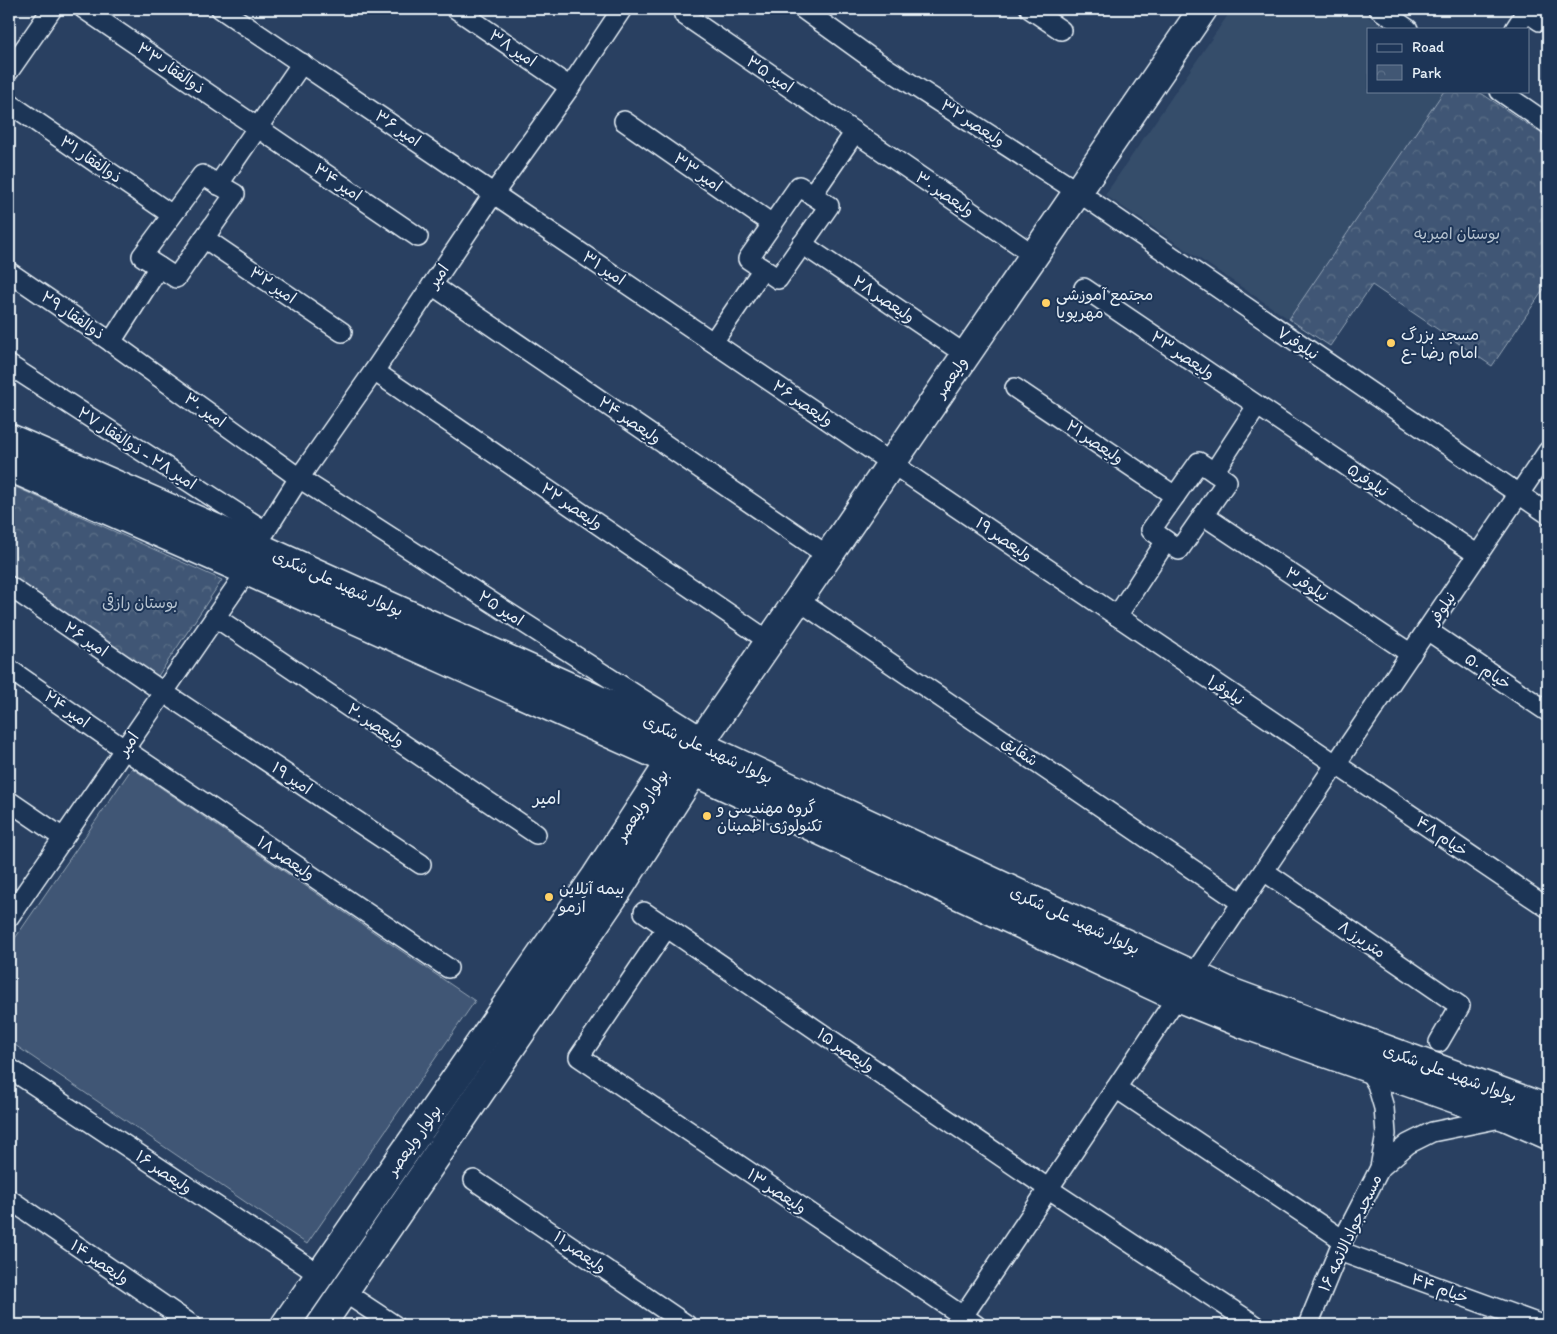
<svg xmlns="http://www.w3.org/2000/svg" width="1557" height="1334" font-family="Itim,'Playpen Sans Arabic',sans-serif">
<style>
.built{fill:#364d6b}
.park{fill:url(#park-crowns);stroke:#94a4b6}
.pitch{fill:#415774;stroke:#94a4b6}
.lines{fill:none;stroke-linecap:round;stroke-linejoin:round}
.street-casing{stroke:#e8f1f8;stroke-width:22}
.secondary-casing{stroke:#e8f1f8;stroke-width:31}
.street{stroke:#1d3557;stroke-width:19}
.secondary{stroke:#1d3557;stroke-width:28}
.poi-dot{fill:#ffd166;stroke:#1d3557;stroke-width:2}
.labels{text-anchor:middle;dominant-baseline:central;stroke-width:4;stroke-linejoin:round;paint-order:stroke}
.street-label{font-size:16px;fill:#e8f1f8;stroke:#1d3557}
.park-label{font-size:16px;fill:#b6c3d0;stroke:#1d3557}
.poi-label{font-size:16px;fill:#e8f1f8;stroke:#1d3557;text-anchor:start}
.neighbourhood-label{font-size:18px;fill:#e8f1f8;stroke:#1d3557}
</style>
<defs>
<pattern id="park-crowns" width="20" height="18" patternUnits="userSpaceOnUse" patternTransform="scale(1.25)"><rect width="20" height="18" fill="#415774"/><path d="M2 6a3 3 0 1 1 6 0M12 15a3 3 0 1 1 6 0" fill="none" stroke="#5c7089"/></pattern>
</defs>
<rect width="100%" height="100%" fill="#294061"/>
<filter id="ink" filterUnits="userSpaceOnUse"><feTurbulence type="fractalNoise" baseFrequency=".02" numOctaves="2"/><feDisplacementMap in="SourceGraphic" scale="10" xChannelSelector="R" yChannelSelector="G"/><feConvolveMatrix kernelMatrix="1 2 1 2 8 2 1 2 1" color-interpolation-filters="sRGB"/></filter>
<g filter="url(#ink)">
<path class="built" d="M1232,9h125l29,20h-18v62h76l-155,228 -184,-124z"/>
<g class="park">
<path d="M1444,91h34l70,47v145l-56,83 -120,-81 -42,61 -41,-27z"/>
<path d="M9,484l213,96 -66,99 -147,-100z"/>
</g>
<path class="pitch" d="M132,768l343,233 -168,243 -298,-203v-94z"/>
<g class="lines">
<defs>
<g id="street">
<path d="M84,9l334,228"/>
<path d="M221,9l1327,899"/>
<path d="M456,9l114,78"/>
<path d="M803,9l65,47 210,136 470,322"/>
<path d="M1030,9l31,21"/>
<path d="M1379,9l29,20"/>
<path d="M1522,9l18,12 8,-12"/>
<path d="M684,15l350,240"/>
<path d="M1515,29l11,-17"/>
<path d="M9,71l43,-62"/>
<path d="M1500,91l48,33"/>
<path d="M9,103l163,112"/>
<path d="M624,121l148,103"/>
<path d="M202,175l33,19 -59,84 -34,-22z"/>
<path d="M218,185l84,-122"/>
<path d="M799,186l30,20 -51,73 -30,-20z"/>
<path d="M812,195l43,-63"/>
<path d="M204,238l138,94"/>
<path d="M802,244l164,111"/>
<path d="M9,272l102,70 188,136 340,219 54,34"/>
<path d="M432,285l396,271"/>
<path d="M1084,288l394,267"/>
<path d="M111,342l48,-75"/>
<path d="M713,342l50,-73"/>
<path d="M9,365l256,166"/>
<path d="M374,371l396,271"/>
<path d="M1015,388l160,108"/>
<path d="M1199,462l28,19 -48,69 -28,-20z"/>
<path d="M1214,472l43,-66"/>
<path d="M1203,515l208,139"/>
<path d="M256,546l43,-68 75,-107 120,-178 76,-106 52,-78"/>
<path d="M9,586l154,106 258,172"/>
<path d="M798,600l444,303"/>
<path d="M1117,616l49,-75"/>
<path d="M215,617l321,217"/>
<path d="M1427,630l121,82"/>
<path d="M9,669l115,80 324,219"/>
<path d="M9,801l54,37"/>
<path d="M1264,871l196,135 -21,36"/>
<path d="M644,912l405,277 206,136"/>
<path d="M9,917l238,-346"/>
<path d="M667,927l-88,130 397,268"/>
<path d="M1193,975l355,-524"/>
<path d="M9,1068l311,207"/>
<path d="M1116,1088l227,152"/>
<path d="M1380,1168l28,-24 24,-12 74,-15"/>
<path d="M474,1180l213,145"/>
<path d="M9,1199l183,126"/>
<path d="M1339,1251l203,74"/>
<path d="M344,1292l50,33"/>
<path d="M963,1316l214,-319"/>
<path d="M1308,1325l35,-85 37,-72 6,-34 -2,-26 -7,-24 -11,-18"/>
</g>
<g id="secondary">
<path d="M9,438l247,108 443,199 531,247 318,117"/>
<path d="M9,467l238,104 424,190 506,236 72,29 258,91 41,18"/>
<path d="M285,1325l311,-449 75,-115 16,-9"/>
<path d="M321,1325l295,-432 78,-122 5,-26 5,-8 499,-728"/>
</g>
</defs>
<use href="#street" class="street-casing"/>
<use href="#secondary" class="secondary-casing"/>
<use href="#street" class="street"/>
<use href="#secondary" class="secondary"/>
</g>
</g>
<g class="poi-dot">
<circle cx="1046" cy="303" r="5"/>
<circle cx="1391" cy="343" r="5"/>
<circle cx="707" cy="816" r="5"/>
<circle cx="549" cy="897" r="5"/>
</g>
<g class="labels">
<g class="street-label">
<text transform="translate(513 48) rotate(34)">امیر ۳۸</text>
<text transform="translate(171 68) rotate(34)">ذوالفقار ۳۳</text>
<text transform="translate(770 74) rotate(34)">امیر ۳۵</text>
<text transform="translate(973 123) rotate(33)">ولیعصر ۳۲</text>
<text transform="translate(398 128) rotate(34)">امیر ۳۶</text>
<text transform="translate(91 159) rotate(34)">ذوالفقار ۳۱</text>
<text transform="translate(698 172) rotate(35)">امیر ۳۳</text>
<text transform="translate(338 182) rotate(34)">امیر ۳۴</text>
<text transform="translate(945 194) rotate(34)">ولیعصر ۳۰</text>
<text transform="translate(604 268) rotate(34)">امیر ۳۱</text>
<text transform="translate(438 276) rotate(-56)">امیر</text>
<text transform="translate(273 285) rotate(34)">امیر ۳۲</text>
<text transform="translate(884 299) rotate(34)">ولیعصر ۲۸</text>
<text transform="translate(73 315) rotate(34)">ذوالفقار ۲۹</text>
<text transform="translate(1298 343) rotate(34)">نیلوفر۷</text>
<text transform="translate(1183 355) rotate(34)">ولیعصر ۲۳</text>
<text transform="translate(951 377) rotate(-56)">ولیعصر</text>
<text transform="translate(803 403) rotate(34)">ولیعصر ۲۶</text>
<text transform="translate(205 410) rotate(36)">امیر ۳۰</text>
<text transform="translate(630 420) rotate(34)">ولیعصر ۲۴</text>
<text transform="translate(1095 442) rotate(34)">ولیعصر ۲۱</text>
<text transform="translate(137 448) rotate(33)">امیر ۲۸ - ذوالفقار ۲۷</text>
<text transform="translate(1368 480) rotate(34)">نیلوفر۵</text>
<text transform="translate(572 506) rotate(34)">ولیعصر ۲۲</text>
<text transform="translate(1004 539) rotate(34)">ولیعصر ۱۹</text>
<text transform="translate(338 583) rotate(24)">بولوار شهید علی شکری</text>
<text transform="translate(1307 584) rotate(34)">نیلوفر۳</text>
<text transform="translate(501 608) rotate(33)">امیر ۲۵</text>
<text transform="translate(1442 608) rotate(-56)">نیلوفر</text>
<text transform="translate(86 639) rotate(34)">امیر ۲۶</text>
<text transform="translate(1488 671) rotate(34)">خیام ۵۰</text>
<text transform="translate(1226 690) rotate(34)">نیلوفر۱</text>
<text transform="translate(67 709) rotate(35)">امیر ۲۴</text>
<text transform="translate(376 725) rotate(34)">ولیعصر ۲۰</text>
<text transform="translate(128 744) rotate(-56)">امیر</text>
<text transform="translate(708 749) rotate(25)">بولوار شهید علی شکری</text>
<text transform="translate(1020 751) rotate(34)">شقایق</text>
<text transform="translate(292 778) rotate(34)">امیر ۱۹</text>
<text transform="translate(642 805) rotate(-57)">بولوار ولیعصر</text>
<text transform="translate(1442 836) rotate(34)">خیام ۴۸</text>
<text transform="translate(286 858) rotate(34)">ولیعصر ۱۸</text>
<text transform="translate(1075 920) rotate(25)">بولوار شهید علی شکری</text>
<text transform="translate(1362 939) rotate(34)">۸ متریرز</text>
<text transform="translate(846 1050) rotate(34)">ولیعصر ۱۵</text>
<text transform="translate(1450 1073) rotate(20)">بولوار شهید علی شکری</text>
<text transform="translate(414 1140) rotate(-55)">بولوار ولیعصر</text>
<text transform="translate(164 1172) rotate(34)">ولیعصر ۱۶</text>
<text transform="translate(777 1191) rotate(34)">ولیعصر ۱۳</text>
<text transform="translate(1350 1233) rotate(-65)">مسجدجوادالائمه ۱۶</text>
<text transform="translate(580 1252) rotate(35)">ولیعصر ۱۱</text>
<text transform="translate(100 1262) rotate(34)">ولیعصر ۱۴</text>
<text transform="translate(1440 1288) rotate(20)">خیام ۴۴</text>
</g>
<g class="park-label">
<text x="1457" y="233">بوستان امیریه</text>
<text x="140" y="602">بوستان رازقی</text>
</g>
<g class="poi-label">
<text x="1056" y="294">مجتمع آموزشی<tspan x="1056" dy="18">مهرپویا</tspan></text>
<text x="1401" y="334">مسجد بزرگ<tspan x="1401" dy="18">امام رضا -ع</tspan></text>
<text x="717" y="807">گروه مهندسی و<tspan x="717" dy="18">تکنولوژی اطمینان</tspan></text>
<text x="559" y="888">بیمه آنلاین<tspan x="559" dy="18">اَزمو</tspan></text>
</g>
<g class="neighbourhood-label">
<text x="547" y="798">امیر</text>
</g>
</g>
<rect width="1557" height="1334" fill="none" stroke="#1d3557" stroke-width="30"/>
<rect x="15" y="15" width="1527" height="1304" fill="none" stroke="#e8f1f8" stroke-width="2" filter="url(#ink)"/>
<rect x="1367" y="28" width="162" height="65" fill="#1d3557" stroke="#6e8097"/>
<rect x="1377" y="44" width="25" height="8" fill="#1d3557" stroke="#6e8097"/>
<text x="1412" y="52" font-size="15" fill="#e8f1f8">Road</text>
<rect x="1377" y="65" width="25" height="15" fill="url(#park-crowns)" stroke="#6e8097"/>
<text x="1412" y="78" font-size="15" fill="#e8f1f8">Park</text>
</svg>
